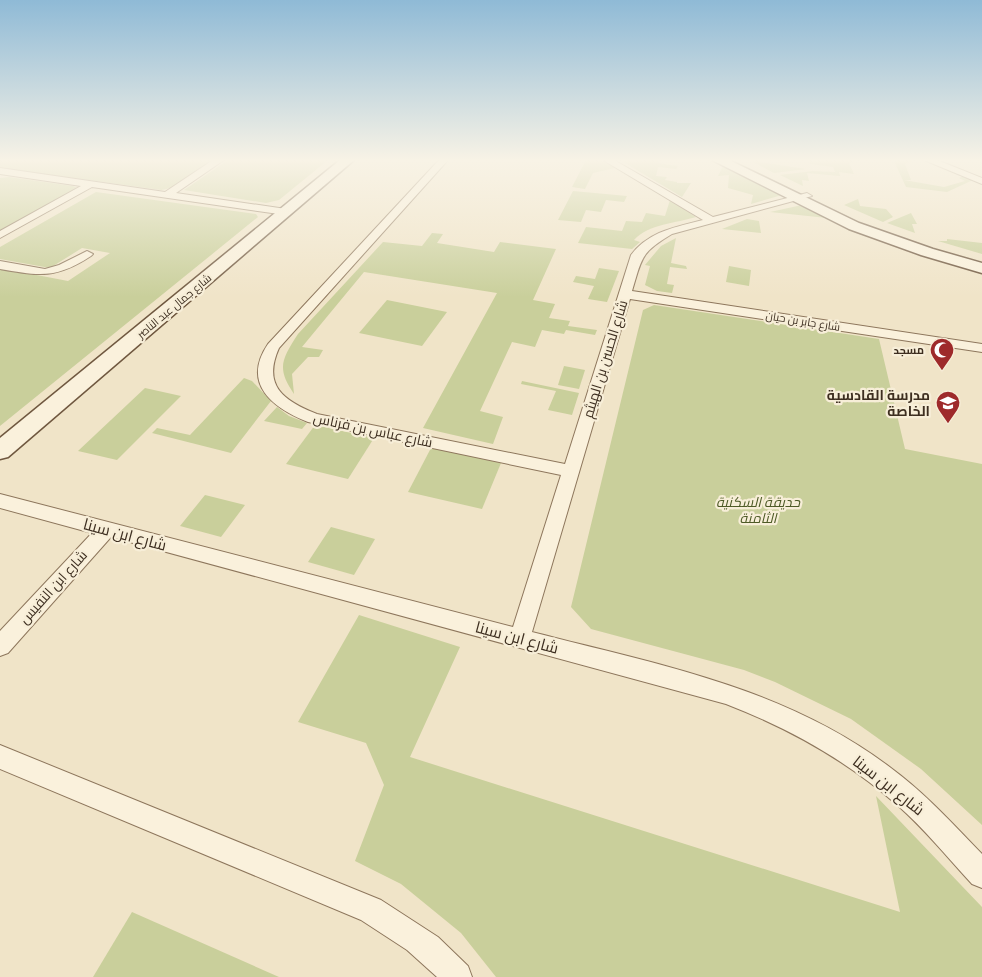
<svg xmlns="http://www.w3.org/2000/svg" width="982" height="977" font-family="'IBM Plex Serif',Cairo,serif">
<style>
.green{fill:#c9cf9b}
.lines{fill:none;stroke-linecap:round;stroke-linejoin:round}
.minor-casing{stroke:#8d765c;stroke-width:2}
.secondary-casing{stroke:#6f573f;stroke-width:3}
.minor{fill:#faf1dc;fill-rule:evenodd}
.secondary{fill:#faf1dc;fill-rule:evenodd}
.labels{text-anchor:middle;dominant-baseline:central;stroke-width:4.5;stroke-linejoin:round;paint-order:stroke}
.far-street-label{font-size:11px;fill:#3d2e20;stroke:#f7eed8}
.far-poi-label{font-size:11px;font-weight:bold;fill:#3d2e20;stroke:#f7eed8;text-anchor:end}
.street-label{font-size:14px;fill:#3d2e20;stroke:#f7eed8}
.poi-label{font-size:14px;font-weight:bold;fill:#3d2e20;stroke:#f7eed8;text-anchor:end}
.park-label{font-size:14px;font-style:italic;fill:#4d5a26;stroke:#f7eed8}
.near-street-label{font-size:16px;fill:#3d2e20;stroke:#f7eed8}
</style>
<rect width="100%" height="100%" fill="#f0e4c8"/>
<g class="green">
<path d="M0,160h213c-15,10 -35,29 -52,30l-161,-22z"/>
<path d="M228,160h100l-49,40 -13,3 -82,-13z"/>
<path d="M586,160h16l13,8 -22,5 -8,16 -13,-2z"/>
<path d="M620,160l16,2 2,-2h20v3l20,3 -2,3 -18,-2 -2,9 11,1 -2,3 12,2v1h14l-9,14z"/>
<path d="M749,160h11v2l46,7 -32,4z"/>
<path d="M809,160h50l-10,3 5,11 -15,-2 1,4 -33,-3 2,8 -7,-1 1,6 -23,-11 33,-4 22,1 -2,-5 -23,-3z"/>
<path d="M916,160l-11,4 6,16h-7l40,7 21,-6 -6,-3 4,-2 10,4 -26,12 -41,-5 -12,-26z"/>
<path d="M723,166l59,29 -31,9 2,-9 -25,-7 1,-13 -11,1z"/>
<path d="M9,177l64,9 4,2 -77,45v-55z"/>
<path d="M573,191l54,5 -3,6 -18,-2 -5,12 -15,-2 -5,12 -23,-2z"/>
<path d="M96,192l160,22 2,3 -258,209v-158l68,13 42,-28 -28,-5 -32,20 -50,-9v-12z"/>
<path d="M858,199l2,7 26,3 7,8 -10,5 -39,-17z"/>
<path d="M670,200l26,17c-19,6 -48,7 -62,23l6,2 -8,7 -54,-6 8,-16 36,4 4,-10 16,1 4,-9 19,3z"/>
<path d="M802,205l25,13 -57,-6z"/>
<path d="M911,213l6,11h-5l3,9 -28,-10z"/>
<path d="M747,219l12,2 2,12 -39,-4z"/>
<path d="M432,233l11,1 -6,9 57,9 6,-10 56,7 -23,51 22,4 -6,14 21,3 -2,5 29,4 -2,5 -29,-5 -2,4 -22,-4 -7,17 -23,-5 -32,69 23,6 -10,27 -70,-16 74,-135 -133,-21 -62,75 21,3 -4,7h-11l-16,17 2,20c-18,-26 -12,-35 4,-60l85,-92 39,4z"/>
<path d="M676,238l-5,25 15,3 1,3 -17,-2 -3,17 7,1 -2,8 -15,-2 -12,-6 5,-19 -5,-1 16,-19z"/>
<path d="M947,239l35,4v11l-44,-13h9z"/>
<path d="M729,266l22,4 -2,16 -23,-4z"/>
<path d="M599,268l20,3 -12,31 -19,-3 6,-13 -21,-4 3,-6 19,3z"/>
<path d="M387,300l60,12 -25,34 -63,-13z"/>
<path d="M654,305l225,34 26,110 77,15v361l-61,-56 -70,-50 -76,-37 -31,-12 -153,-41 -20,-22 72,-297z"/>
<path d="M564,366l21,4 -6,19 -21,-4z"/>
<path d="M244,378l8,3 19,20 -40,52 -79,-20 5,-5 33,7z"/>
<path d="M522,381l57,12 -7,22 -24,-5 8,-19 -35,-7z"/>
<path d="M145,388l36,8 -64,64 -39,-9z"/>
<path d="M277,407l12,9 18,7 -5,6 -38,-8z"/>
<path d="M315,425l59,13 -26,41 -62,-15z"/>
<path d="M431,448l70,15 -19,46 -74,-17z"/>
<path d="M205,495l40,10 -24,32 -41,-11z"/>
<path d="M331,527l44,12 -21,36 -46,-13z"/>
<path d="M359,615l101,32 -50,110 490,155 -24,-116 106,111v70h-486l-35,-44 -60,-49 -46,-23 29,-76 -18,-42 -68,-21z"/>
<path d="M132,912l147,65h-186z"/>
</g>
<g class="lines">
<defs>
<g id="minor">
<path d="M213,160h11l-48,33 110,16 5,3 -5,3 -194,-28 -92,51v-7l81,-45 -81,-12v-6l165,24z"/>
<path d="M439,160h9l-169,188c-17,38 5,53 38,66l248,50 66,-209c18,-24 45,-28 72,-35l-100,-60h11l99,57 94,-24 5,3 -140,38c-32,19 -30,24 -40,57l350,53v8l-352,-53 -98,333c127,33 252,55 359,136 34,25 62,56 91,86v34l-10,-4c-25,-27 -48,-56 -76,-80 -50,-44 -108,-76 -170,-100l-615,-167 -103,116 -8,3v-25l92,-98 -92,-25v-14l513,133 48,-152 -253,-53c-35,-14 -67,-38 -40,-78z"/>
<path d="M924,160h13l45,18v6z"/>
<path d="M87,251l6,3 -2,2c-35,23 -51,20 -91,13v-8l45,8 14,-4z"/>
<path d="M0,745l381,155 57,37 30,29 4,11h-35l-30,-27 -46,-30 -361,-151z"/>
</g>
<g id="secondary">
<path d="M340,160h14l-346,297 -8,2v-21z"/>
<path d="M712,160h17l130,63 74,26 49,14v10l-61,-18 -72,-26z"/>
</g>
</defs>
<use href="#minor" class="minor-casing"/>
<use href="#secondary" class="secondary-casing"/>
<use href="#minor" class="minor"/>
<use href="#secondary" class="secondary"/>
</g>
<linearGradient id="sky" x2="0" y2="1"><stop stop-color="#8fbad6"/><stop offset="0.54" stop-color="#f8f3e6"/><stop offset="1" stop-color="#f8f3e6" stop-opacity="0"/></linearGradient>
<rect width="982" height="297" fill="url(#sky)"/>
<defs>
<symbol id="mosque-pin" viewBox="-11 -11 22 30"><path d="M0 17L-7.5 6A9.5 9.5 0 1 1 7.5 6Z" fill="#9e2a2b" stroke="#f7eed8"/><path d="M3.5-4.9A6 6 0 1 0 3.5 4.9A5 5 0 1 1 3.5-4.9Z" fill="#fff"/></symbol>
<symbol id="school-pin" viewBox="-11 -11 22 30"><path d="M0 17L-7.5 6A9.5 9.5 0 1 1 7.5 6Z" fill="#9e2a2b" stroke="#f7eed8"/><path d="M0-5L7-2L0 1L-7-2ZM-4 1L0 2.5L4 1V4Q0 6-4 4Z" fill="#fff"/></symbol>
</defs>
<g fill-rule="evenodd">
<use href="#mosque-pin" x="928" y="336" width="28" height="38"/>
<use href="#school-pin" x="934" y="389" width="28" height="38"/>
</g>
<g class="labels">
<g class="far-street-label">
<text transform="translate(174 306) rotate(-40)">شارع جمال عبد الناصر</text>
<text transform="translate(803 321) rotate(9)">شارع جابر بن حيان</text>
</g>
<g class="far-poi-label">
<text x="924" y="350">مسجد</text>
</g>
<g class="street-label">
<text transform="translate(605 359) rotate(-73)">شارع الحسن بن الهيثم</text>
<text transform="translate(373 430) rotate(12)">شارع عباس بن فرناس</text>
<text transform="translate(53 587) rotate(-48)">شارع ابن النفيس</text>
</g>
<g class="poi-label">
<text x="930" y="395">مدرسة القادسية<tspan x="930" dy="16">الخاصة</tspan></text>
</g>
<g class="park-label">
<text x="758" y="502">حديقة السكنية<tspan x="758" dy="16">الثامنة</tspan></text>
</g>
<g class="near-street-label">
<text transform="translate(125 534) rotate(15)">شارع ابن سينا</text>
<text transform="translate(517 637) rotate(15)">شارع ابن سينا</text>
<text transform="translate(889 785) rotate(38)">شارع ابن سينا</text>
</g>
</g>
</svg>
